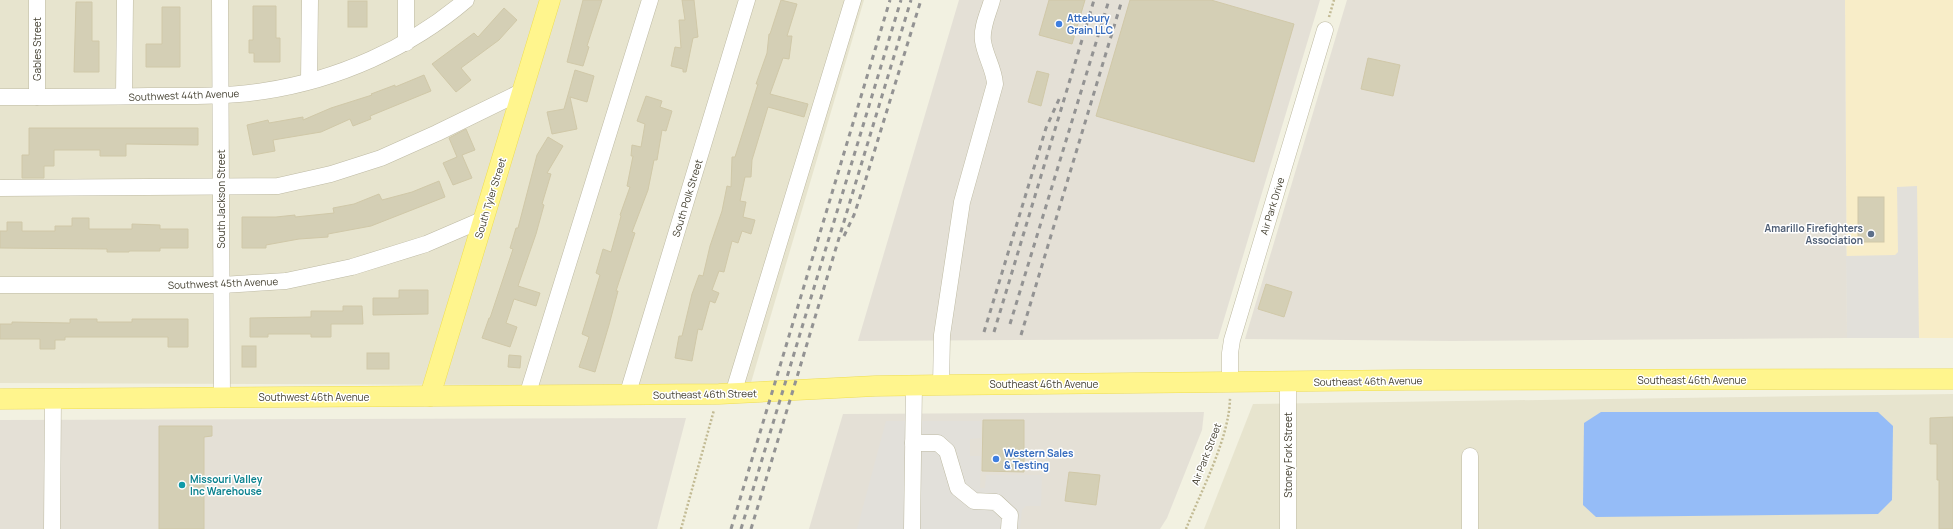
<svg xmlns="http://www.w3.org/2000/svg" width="1953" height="529" font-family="Manrope,sans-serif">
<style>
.residential{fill:#e7e4ce}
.commercial{fill:#f8edc8}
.industrial{fill:#e4e0d6}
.parking{fill:#e2e0da}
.water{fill:#95bcf7}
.building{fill:#d4cfb5;stroke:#d0c8a8}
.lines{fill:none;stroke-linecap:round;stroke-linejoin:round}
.minor-casing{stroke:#bebaa3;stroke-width:17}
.major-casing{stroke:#efde52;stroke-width:21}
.path{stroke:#c2ba93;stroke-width:2.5;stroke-dasharray:2 2;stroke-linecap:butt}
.minor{stroke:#fff;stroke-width:16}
.major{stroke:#fff58d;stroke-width:20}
.rail{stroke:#939393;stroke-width:3;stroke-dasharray:5 5;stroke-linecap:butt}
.shop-dot{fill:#3f7fe0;stroke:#fff;stroke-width:1.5}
.service-dot{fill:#5c6f8a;stroke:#fff;stroke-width:1.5}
.culture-dot{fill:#0f9aa8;stroke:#fff;stroke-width:1.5}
.labels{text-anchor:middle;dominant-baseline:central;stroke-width:3;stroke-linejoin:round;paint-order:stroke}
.shop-label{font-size:10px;font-weight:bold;fill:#366cbe;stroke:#fff;text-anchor:start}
.street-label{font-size:10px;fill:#444031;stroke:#fff}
.service-label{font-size:10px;font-weight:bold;fill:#4e5e75;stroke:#fff;text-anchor:end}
.culture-label{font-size:10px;font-weight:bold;fill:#0d838f;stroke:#fff;text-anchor:start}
</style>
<rect width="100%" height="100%" fill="#f2f1e1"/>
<g class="residential">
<path d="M0,0h864l-114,386 -750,-3z"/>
<path d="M1953,394v135h-749l49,-125z"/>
</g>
<path class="commercial" d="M1845,0h108v338h-106z"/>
<g class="industrial">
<path d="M959,0h361l-102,339 -360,2z"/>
<path d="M1347,0h498l2,338 -395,3 -207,-2z"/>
<path d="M1204,412l-2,18 -35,88 -7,11h-351l34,-115z"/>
<path d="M686,418l-29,111h-657v-109z"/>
</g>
<g class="parking">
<path d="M1917,186l2,152h-72l-1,-82 49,-1 3,-3 -1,-65z"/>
<path d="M886,421h95v17l-11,1v17h11l-1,32h5l1,-13h56l-1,31h-15l-4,4 -2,19h-163z"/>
</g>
<path class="water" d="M1601,412h277l15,14 -1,74 -14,14 -282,3 -13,-12 1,-82z"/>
<g class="building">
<path d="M583,0h19l-15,46 2,1 -6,19 -16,-4z"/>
<path d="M682,0h12l4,37 -5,1 -7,34h-3v-3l-12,-3 4,-19 6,1 -2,-28h6z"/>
<path d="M781,0l16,4 -10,32h5l-3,23 -6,-1 -13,36 38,10 -4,13 -36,-10 -16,53 -1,17h-6l-5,24 6,1 -3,15 12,3 -4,14 -9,-3 -4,12 -6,-2 -8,31 -5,-1 -7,19 7,3 -4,10 -5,-2 -8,29 -4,-1 -6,32 -17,-3 4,-22h3l10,-42 7,-19 4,1 7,-30 12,-35 5,-25 4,1 1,-30h3l23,-73h-2l11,-31 2,-19h1z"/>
<path d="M1049,0h36l-13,44 -33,-9z"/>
<path d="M1130,0h81l83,24 -40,138 -158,-46z"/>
<rect x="348" y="1" width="19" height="26"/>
<path d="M76,2h16v39h7v31h-25z"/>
<path d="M253,6h23v32h4v24h-26v-9h-5v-13h4z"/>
<path d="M162,7h18v60h-34v-23h16z"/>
<path d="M504,8l13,12 -18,20 -38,28 10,12 -15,12 -24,-28 42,-31 4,4z"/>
<path d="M1368,58l32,7 -7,31 -32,-7z"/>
<path d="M575,70l19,6 -7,26 -17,-5 7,32 -25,5 -5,-22 17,-3z"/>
<path d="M1037,71l12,3 -8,32 -13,-4z"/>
<path d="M424,75l7,16 -61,25 1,3 -18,7 -3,-7 -29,13 -48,8 2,11 -22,4 -6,-30 21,-5 1,3 34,-6v3l28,-12 41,-13 -1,-1 24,-9v2z"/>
<path d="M646,96l16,5 -2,6 12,4 -6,20 -4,-1 -5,30h-3l-6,30 -16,42 3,1 -19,58h2l-9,34 -14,47 -16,-5 10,-30 -7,-3 18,-59 -4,-2 7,-24 8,3 10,-36 -1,-1 10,-28 -3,-1 6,-30h-2l1,-11 9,2 4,-23 -8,-3z"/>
<path d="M29,128h169v17l-72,-1v12h-26v-6h-46v16h-10v12h-22v-23h7z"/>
<path d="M466,129l9,21 -13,5 10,23 -19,7 -10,-22 14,-6 -8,-19z"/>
<path d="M548,137l15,9 -16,27 4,1 -9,30 2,1 -8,29 -18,52 22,7 -4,13 -22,-7 -8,24 11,4 -7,20 -28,-9 7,-20h1l23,-69 -3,-1 6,-20h2l19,-73z"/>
<path d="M439,181l6,16 -74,29 -43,8v3l-29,2 -33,6v3h-24v-31h34l19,-2v2l39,-4 -1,-5 21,-4 25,-10 3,6 30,-8z"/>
<rect x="1858" y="197" width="26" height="45"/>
<path d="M72,218h17v11h43v-5l28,1v4h28v19h-28v3h-31v1h-22v-3l-107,-1v-17h7v-9h15v9h33v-5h17z"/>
<path d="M1266,284l26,8 -8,25 -26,-8z"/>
<path d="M399,290h29v24l-55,1v-17h26z"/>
<path d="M343,306h19l1,18h-32v13h-20v-3h-43v3h-18v-19l61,-1v-6h32z"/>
<path d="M70,319h27v3h35v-3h56v28h-20v-10h-103v3h-10v9h-15v-10h-40v-15h12v-2l58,1z"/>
<rect x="242" y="346" width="14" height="21"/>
<rect x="367" y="353" width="22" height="16"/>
<path d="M509,355l12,1 -1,12 -12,-1z"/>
<path d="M1953,417v112h-14v-49h-2v-36h-7v-26z"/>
<path d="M983,420h41v52l-42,-1z"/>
<path d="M159,426h53v10l-8,1v92h-45z"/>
<path d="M1069,472l31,3 -4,30 -31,-4z"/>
</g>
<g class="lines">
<defs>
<g id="minor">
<path d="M37,0v97"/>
<path d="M220,0l2,398"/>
<path d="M406,0v43"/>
<path d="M309,81l1,-81"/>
<path d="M124,96l1,-96"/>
<path d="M0,97c50,0 99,0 149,-1 38,0 77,1 115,-5 73,-11 146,-43 202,-91"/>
<path d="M0,188l278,-2 53,-12 50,-16 56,-25 86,-42"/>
<path d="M0,285h222l64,-4 66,-14 74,-23 58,-25"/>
<path d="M1230,382v-29l2,-13 93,-310"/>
<path d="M941,385l1,-50 20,-133 33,-118c-1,-16 -10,-28 -12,-43 -2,-14 6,-29 9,-41"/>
<path d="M733,394l120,-394"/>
<path d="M527,396l123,-396"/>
<path d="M627,396l120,-396"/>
<path d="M913,443h25l9,8 11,37 16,13 22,1 14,13 -1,14"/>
<path d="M52,529l1,-131"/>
<path d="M912,529l2,-144"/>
<path d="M1288,529v-147"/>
<path d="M1470,529v-73"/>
</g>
<g id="major">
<path d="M430,396l120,-396"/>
<path d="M0,399l719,-5 156,-8 66,-1 465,-5 547,-1"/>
</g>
</defs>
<use href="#minor" class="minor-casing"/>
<use href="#major" class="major-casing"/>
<g class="path">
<path d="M1329,17l5,-17"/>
<path d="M681,529l33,-119"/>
<path d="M1186,529c15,-38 44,-92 44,-132"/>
</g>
<use href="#minor" class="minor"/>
<use href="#major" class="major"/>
<g class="rail">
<path d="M844,236l10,-21 10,-30 57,-185"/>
<path d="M1010,324l99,-324"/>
<path d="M984,332l62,-204 14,-31"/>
<path d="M994,332l100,-332"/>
<path d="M1021,335l101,-335"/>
<path d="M731,529l159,-529"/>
<path d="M741,529l160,-529"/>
<path d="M751,529l160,-529"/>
</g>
</g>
<g class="shop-dot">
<circle cx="1059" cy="24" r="4"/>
<circle cx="996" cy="459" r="4"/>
</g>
<circle class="service-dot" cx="1871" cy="234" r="4"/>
<circle class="culture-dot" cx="182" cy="485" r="4"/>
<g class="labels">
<g class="shop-label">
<text x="1067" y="18">Attebury<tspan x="1067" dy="12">Grain LLC</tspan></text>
<text x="1004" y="453">Western Sales<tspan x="1004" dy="12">&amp; Testing</tspan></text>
</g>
<g class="street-label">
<text transform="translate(37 49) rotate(-90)">Gables Street</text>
<text transform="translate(184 95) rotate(-2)">Southwest 44th Avenue</text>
<text transform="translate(490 198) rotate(-73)">South Tyler Street</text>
<text transform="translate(687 198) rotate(-73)">South Polk Street</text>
<text transform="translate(221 199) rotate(-90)">South Jackson Street</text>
<text transform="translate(1272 206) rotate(-73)">Air Park Drive</text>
<text transform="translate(223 283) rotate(-2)">Southwest 45th Avenue</text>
<text x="1692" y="380">Southeast 46th Avenue</text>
<text transform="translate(1368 381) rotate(-1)">Southeast 46th Avenue</text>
<text x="1044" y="384">Southeast 46th Avenue</text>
<text transform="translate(705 394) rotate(-1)">Southeast 46th Street</text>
<text x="314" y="397">Southwest 46th Avenue</text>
<text transform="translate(1206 454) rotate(-69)">Air Park Street</text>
<text transform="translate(1288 455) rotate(-90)">Stoney Fork Street</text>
</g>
<g class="service-label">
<text x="1863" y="228">Amarillo Firefighters<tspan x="1863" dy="12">Association</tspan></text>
</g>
<g class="culture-label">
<text x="190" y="479">Missouri Valley<tspan x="190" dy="12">Inc Warehouse</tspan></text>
</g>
</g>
</svg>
